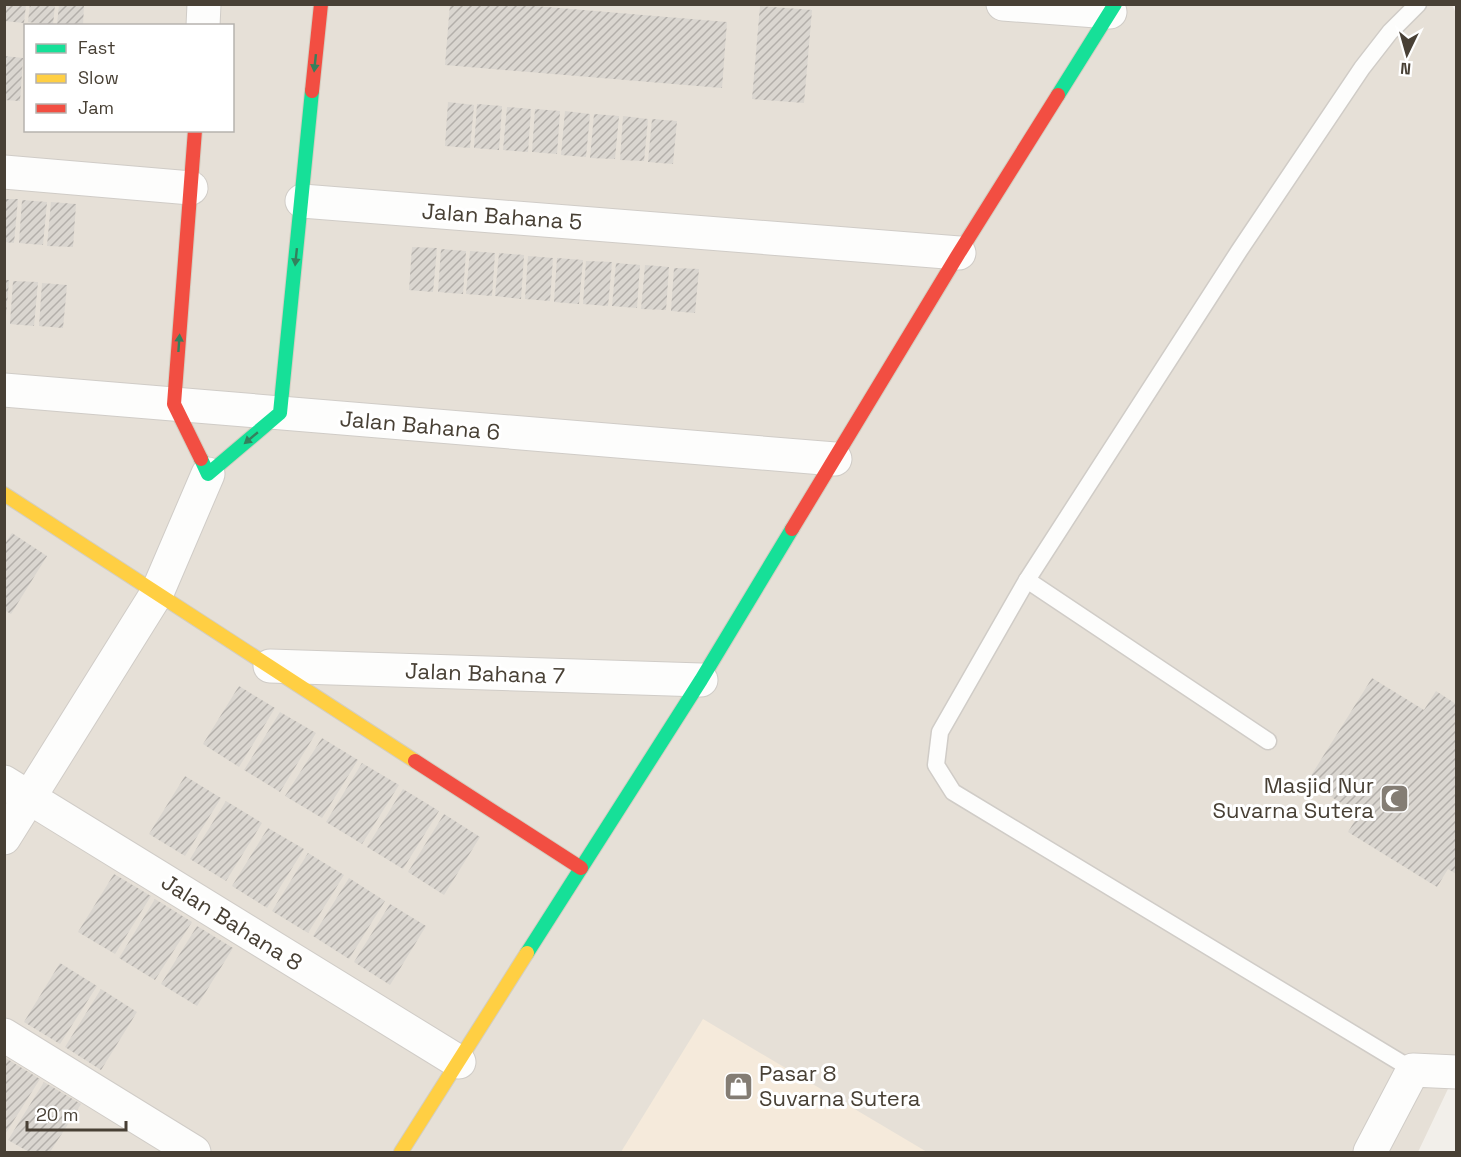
<svg xmlns="http://www.w3.org/2000/svg" width="1461" height="1157" font-family="'Space Grotesk',sans-serif">
<style>
.residential{fill:#e6e0d7;fill-rule:evenodd}
.commercial{fill:#f5eadb}
.building{fill:url(#building-hatch)}
.lines{fill:none;stroke-linecap:round;stroke-linejoin:round}
.lane-casing{stroke:#d0ccc7;stroke-width:19}
.street-casing{stroke:#d0ccc7;stroke-width:35}
.fast-casing{stroke:#d3cec1;stroke-width:16}
.slow-casing{stroke:#d3cec1;stroke-width:16}
.jam-casing{stroke:#d3cec1;stroke-width:16}
.lane{stroke:#fdfdfc;stroke-width:16}
.street{stroke:#fdfdfc;stroke-width:33}
.fast{stroke:#16e098;stroke-width:14}
.slow{stroke:#ffcf43;stroke-width:14}
.jam{stroke:#f24e42;stroke-width:14}
.oneway{fill:#34805d}
.labels{text-anchor:middle;dominant-baseline:central;stroke-width:6;stroke-linejoin:round;paint-order:stroke}
.street-label{font-size:22px;fill:#484035;stroke:#fff}
.poi-label{font-size:22px;fill:#484035;stroke:#fff;text-anchor:end}
</style>
<defs>
<pattern id="building-hatch" width="6" height="6" patternUnits="userSpaceOnUse" patternTransform="scale(1.5)"><rect width="6" height="6" fill="#dad6d0"/><path d="M-1 1l2-2M0 6l6-6M5 7l2-2" fill="none" stroke="#b3afaa"/></pattern>
</defs>
<rect width="100%" height="100%" fill="#f2efea"/>
<path class="residential" d="M5,5h1447l4,8v1059l-38,80h-1413zM26,26h206v104h-206z"/>
<path class="commercial" d="M703,1019l224,133h-306z"/>
<g class="building">
<path d="M4,4h22l-2,19 -20,-2z"/>
<path d="M30,4h25l-2,21 -25,-3z"/>
<path d="M59,4h25l-1,22 -26,-1z"/>
<path d="M450,4h61l216,18 -5,66 -277,-23z"/>
<path d="M760,6l52,4 -8,93 -52,-4z"/>
<path d="M4,56l19,2 -3,43 -16,-1z"/>
<path d="M448,102l26,3 -4,43 -25,-2z"/>
<path d="M477,104l25,2 -3,44 -25,-2z"/>
<path d="M507,107l24,2 -3,43 -25,-2z"/>
<path d="M535,109l25,2 -3,43 -25,-2z"/>
<path d="M565,111l25,3 -4,43 -25,-2z"/>
<path d="M594,114l25,2 -4,43 -25,-1z"/>
<path d="M623,116l25,3 -4,42 -24,-1z"/>
<path d="M652,119l25,2 -4,43 -25,-2z"/>
<path d="M5,199h13l-4,44 -9,-1z"/>
<path d="M22,200l25,2 -4,43 -24,-2z"/>
<path d="M51,202l25,2 -3,43 -26,-1z"/>
<path d="M412,247l25,1 -4,44 -24,-2z"/>
<path d="M441,249l25,2 -3,43 -25,-2z"/>
<path d="M470,251l25,2 -3,43 -26,-2z"/>
<path d="M499,253l25,2 -3,44 -26,-3z"/>
<path d="M528,256l25,2 -3,43 -25,-2z"/>
<path d="M557,258l26,2 -4,44 -25,-2z"/>
<path d="M586,261l26,1 -4,44 -25,-2z"/>
<path d="M616,263l24,2 -3,43 -25,-2z"/>
<path d="M645,265l24,2 -3,43 -25,-1z"/>
<path d="M674,268l25,1 -4,44 -24,-2z"/>
<path d="M4,280h5l-3,36h-2z"/>
<path d="M13,281l25,1 -4,44 -24,-2z"/>
<path d="M42,283l25,2 -4,43 -24,-2z"/>
<path d="M12,533l35,23 -36,58 -7,-4v-65z"/>
<path d="M1372,678l52,32 12,-19 20,13v170l-8,-5 -11,18 -89,-55 11,-18 -52,-32z"/>
<path d="M239,686l36,22 -36,59 -36,-23z"/>
<path d="M280,712l36,21 -36,59 -36,-22z"/>
<path d="M322,738l36,22 -36,58 -37,-22z"/>
<path d="M362,763l37,22 -37,59 -36,-22z"/>
<path d="M185,776l36,22 -36,58 -36,-22z"/>
<path d="M403,789l36,22 -36,58 -36,-22z"/>
<path d="M226,801l36,22 -36,58 -36,-22z"/>
<path d="M444,814l36,23 -36,58 -36,-23z"/>
<path d="M268,828l36,21 -37,59 -35,-22z"/>
<path d="M308,853l36,22 -36,58 -36,-22z"/>
<path d="M114,874l37,22 -36,58 -37,-22z"/>
<path d="M349,878l36,23 -36,58 -36,-23z"/>
<path d="M155,899l37,23 -37,58 -36,-22z"/>
<path d="M390,904l36,22 -36,59 -36,-23z"/>
<path d="M197,926l36,22 -36,58 -36,-22z"/>
<path d="M60,963l37,23 -37,58 -36,-22z"/>
<path d="M101,989l36,23 -36,58 -36,-23z"/>
<path d="M4,1057l36,22 -36,57z"/>
<path d="M44,1082l37,22 -31,48h-21l-21,-12z"/>
</g>
<g class="lines">
<defs>
<g id="lane">
<path d="M1027,580l241,161"/>
<path d="M1413,1070l-460,-278 -17,-27 4,-33 87,-152 212,-329 123,-183 28,-36 28,-28"/>
</g>
<g id="street">
<path d="M1003,4l107,8"/>
<path d="M203,26l1,-22"/>
<path d="M4,172l187,16"/>
<path d="M302,201l657,52"/>
<path d="M4,390l831,69"/>
<path d="M270,666l431,14"/>
<path d="M4,782l455,280"/>
<path d="M4,838l153,-245 51,-119"/>
<path d="M4,1035l190,117"/>
<path d="M1370,1152l43,-82 43,2"/>
</g>
<g id="fast">
<path d="M1058,95l57,-91"/>
<path d="M201,459l7,15 72,-61 32,-322"/>
<path d="M527,953l174,-273 91,-151"/>
</g>
<g id="slow">
<path d="M4,494l411,267"/>
<path d="M401,1152l126,-199"/>
</g>
<g id="jam">
<path d="M312,91l9,-87"/>
<path d="M195,130l-21,274 27,55"/>
<path d="M792,529l167,-276 99,-158"/>
<path d="M415,761l166,107"/>
</g>
</defs>
<use href="#lane" class="lane-casing"/>
<use href="#street" class="street-casing"/>
<use href="#fast" class="fast-casing"/>
<use href="#slow" class="slow-casing"/>
<use href="#jam" class="jam-casing"/>
<use href="#lane" class="lane"/>
<use href="#street" class="street"/>
<use href="#fast" class="fast"/>
<use href="#slow" class="slow"/>
<use href="#jam" class="jam"/>
</g>
<defs><path id="oneway-solid" d="M-6-.8H1V-3.2L6.5 0L1 3.2V.8H-6Z" transform="scale(1.5)"/></defs>
<g class="oneway">
<use href="#oneway-solid" transform="translate(315 63) rotate(96)"/>
<use href="#oneway-solid" transform="translate(296 257) rotate(96)"/>
<use href="#oneway-solid" transform="translate(179 343) rotate(-86)"/>
<use href="#oneway-solid" transform="translate(251 438) rotate(140)"/>
</g>
<defs>
<symbol id="mosque-square" viewBox="-11 -11 22 22"><rect x="-9" y="-9" width="18" height="18" rx="4" fill="#847d74" stroke="#fff"/><path d="M3.5-4.9A6 6 0 1 0 3.5 4.9A5 5 0 1 1 3.5-4.9Z" fill="#fff"/></symbol>
<symbol id="shop-square" viewBox="-11 -11 22 22"><rect x="-9" y="-9" width="18" height="18" rx="4" fill="#847d74" stroke="#fff"/><path d="M-5-2.5h2.3a2.7 3.5 0 0 1 5.4 0H5L5.5 6h-11ZM-1.5-2.5h3a1.5 2.3 0 0 0-3 0Z" fill="#fff"/></symbol>
</defs>
<g fill-rule="evenodd">
<use href="#mosque-square" x="1378" y="782" width="33" height="33"/>
<use href="#shop-square" x="722" y="1070" width="33" height="33"/>
</g>
<g class="labels">
<g class="street-label">
<text transform="translate(502 216) rotate(4)">Jalan Bahana 5</text>
<text transform="translate(420 425) rotate(5)">Jalan Bahana 6</text>
<text transform="translate(485 673) rotate(2)">Jalan Bahana 7</text>
<text transform="translate(232 922) rotate(32)">Jalan Bahana 8</text>
</g>
<g class="poi-label">
<text x="1374" y="785">Masjid Nur<tspan x="1374" dy="25">Suvarna Sutera</tspan></text>
<text x="759" y="1073" text-anchor="start">Pasar 8<tspan x="759" dy="25">Suvarna Sutera</tspan></text>
</g>
</g>
<rect width="1461" height="1157" fill="none" stroke="#484035" stroke-width="12"/>
<rect x="24" y="24" width="210" height="108" fill="#ffffff" stroke="#b6b3ae" stroke-width="1.5"/>
<rect x="36" y="44" width="30" height="9" fill="#16e098" stroke="#b6b3ae" stroke-width="1.5"/>
<text x="78" y="54" font-size="18" fill="#484035">Fast</text>
<rect x="36" y="74" width="30" height="9" fill="#ffcf43" stroke="#b6b3ae" stroke-width="1.5"/>
<text x="78" y="84" font-size="18" fill="#484035">Slow</text>
<rect x="36" y="104" width="30" height="9" fill="#f24e42" stroke="#b6b3ae" stroke-width="1.5"/>
<text x="78" y="114" font-size="18" fill="#484035">Jam</text>
<g transform="translate(1407 54) rotate(185)" stroke="#ffffff" stroke-width="4.5" paint-order="stroke">
<path d="M0-4.5L10 22L0 15L-10 22Z" fill="#484035"/>
<text y="-9" font-size="16" font-weight="bold" text-anchor="middle" fill="#484035">N</text>
</g>
<path d="M27 1121v9h99v-9" fill="none" stroke="#484035" stroke-width="3"/>
<text x="36" y="1121" font-size="18" fill="#484035" stroke="#ffffff" stroke-width="4.5" paint-order="stroke">20 m</text>
</svg>
